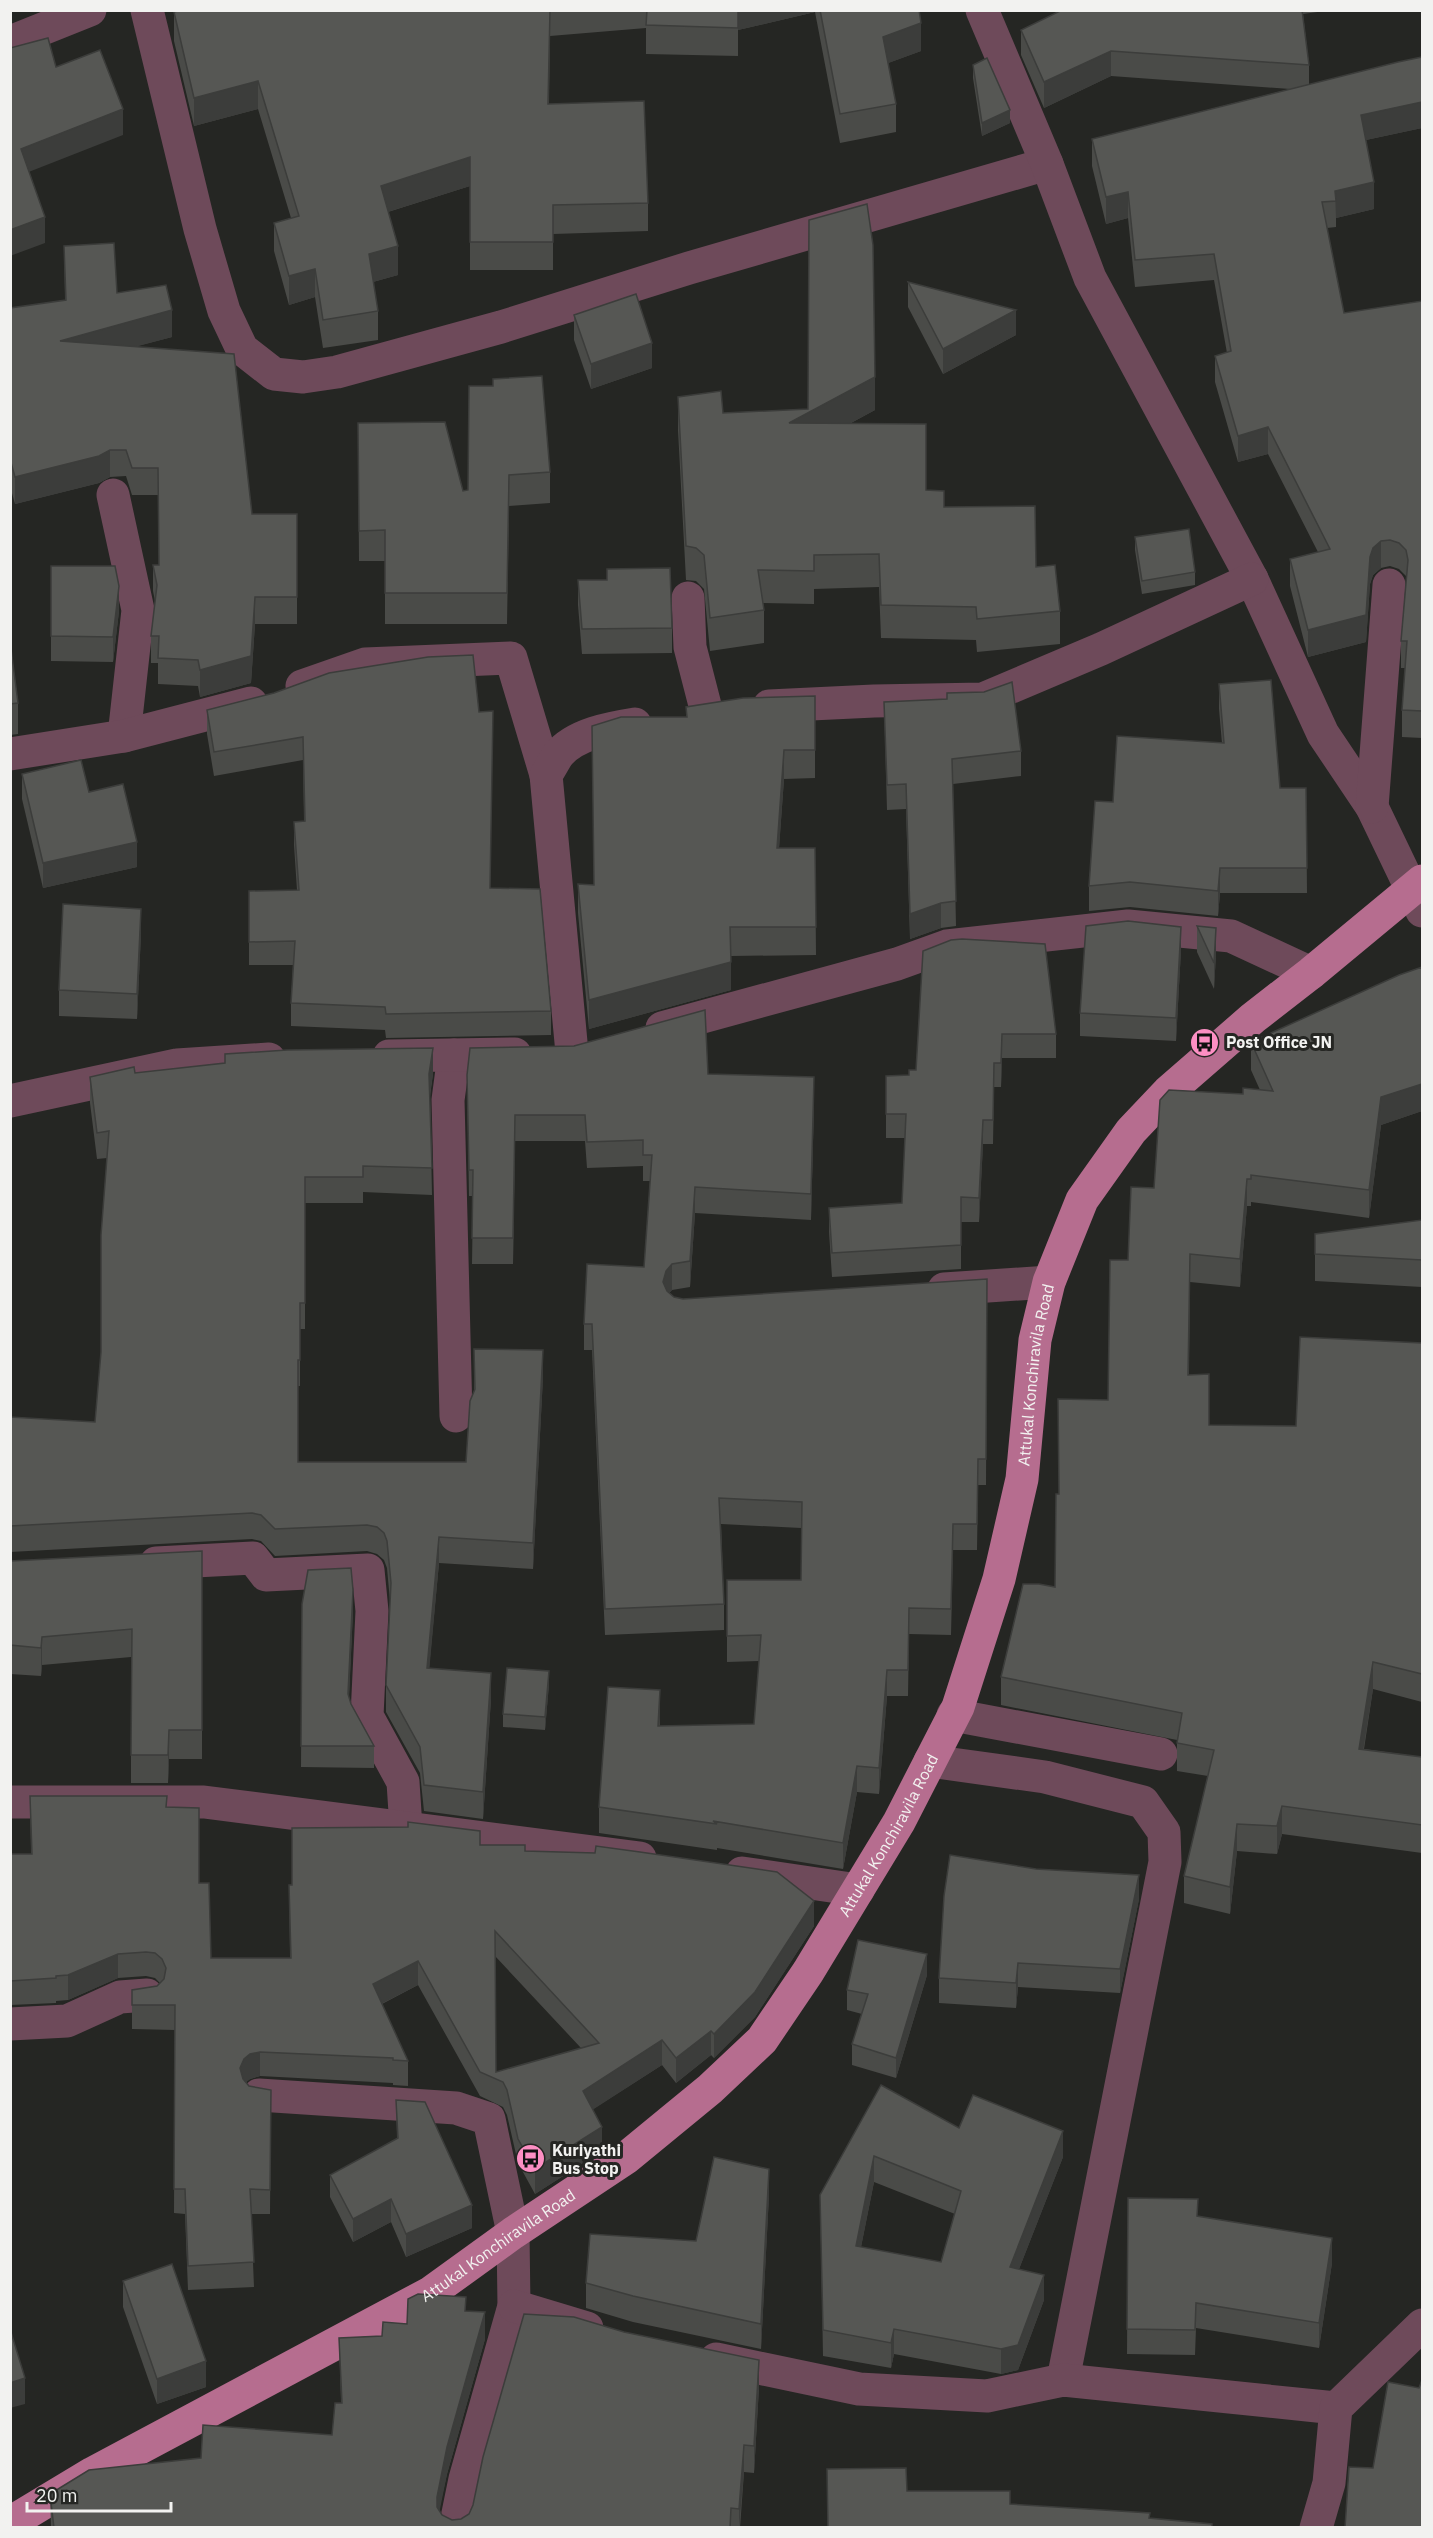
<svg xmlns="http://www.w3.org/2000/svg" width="1433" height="2538" font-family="'IBM Plex Sans',sans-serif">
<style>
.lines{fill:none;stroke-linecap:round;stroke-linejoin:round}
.minor{stroke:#6e4a5a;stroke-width:33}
.major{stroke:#b66d8f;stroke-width:33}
.wall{fill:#4a4b48;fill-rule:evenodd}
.shaded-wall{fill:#3c3d3b}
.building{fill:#565754;stroke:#3c3d3b;stroke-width:1.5;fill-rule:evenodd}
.labels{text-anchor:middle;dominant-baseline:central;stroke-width:6;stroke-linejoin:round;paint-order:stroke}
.poi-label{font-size:16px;font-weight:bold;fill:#f2f2f0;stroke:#252623;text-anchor:start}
.street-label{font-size:16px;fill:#f2f2f0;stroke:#252623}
</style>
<rect width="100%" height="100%" fill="#252623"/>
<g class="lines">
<g class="minor">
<path d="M147,10l53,219 24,82 18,38 32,25 29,3 34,-5 164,-45 188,-59 358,-104"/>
<path d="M982,10l65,154 43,114 162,301 71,155 49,73 50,104"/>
<path d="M10,42l80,-32"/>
<path d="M113,495l25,115 -14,126"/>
<path d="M688,598l2,49 17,66"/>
<path d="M302,686l63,-22 146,-6 35,117"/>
<path d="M769,706l105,-5 109,-2 118,-50 151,-70"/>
<path d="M10,754l114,-18 127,-33"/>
<path d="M1372,807l17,-222"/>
<path d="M662,1028l235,-64 50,-18 181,-20 103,10 80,37"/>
<path d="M572,1053l-26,-278c4,-6 8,-14 12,-20 17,-21 52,-27 77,-31"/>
<path d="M454,1055l-6,45 8,316"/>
<path d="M389,1056l126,-2"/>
<path d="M10,1101l167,-36 92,-6"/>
<path d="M944,1289l105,-7"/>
<path d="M156,1563l97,-5 13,17 102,-5 4,41 -5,105 36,66 3,46"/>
<path d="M953,1715l208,39"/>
<path d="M930,1761l115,16 98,25 21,30 1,30 -102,518"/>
<path d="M10,1802h194l436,56"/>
<path d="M742,1873l116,17"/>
<path d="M10,2024l57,-3 53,-24 27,-2"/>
<path d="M259,2095l197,13 33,11 24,114 1,73 -49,173 -10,49"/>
<path d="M514,2306l73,22"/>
<path d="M716,2359l143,30 128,7 76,-16 273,28"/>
<path d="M1316,2528l13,-45 7,-75 86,-83"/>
</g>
<path class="major" id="s1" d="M10,2523l83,-50 337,-180 83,-60 113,-75 84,-69 52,-49 46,-68 91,-150 59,-115 41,-128 23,-100 13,-139 14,-58 33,-82 49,-69 37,-39 85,-74 58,-45 111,-92"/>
</g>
<g class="wall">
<path d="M181,10h738l2,41 -33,12 8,41v28l-56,11 -25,-131 -77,18v26l-92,-2v-26l-96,8 -1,68 99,99v28l-95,3v36h-83v-84l-82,26 10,63 -25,7 5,29v29l-55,8 -8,-51 -26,8 -15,-54v-28l17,-5 -33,-109 -64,17 -20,-85v-29z"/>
<path d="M1062,10h270l-29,4 6,51v19l113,44 -56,12 8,69 -38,9v9l-9,1 17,85 78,-12v437l-20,-1v-27l3,-42h-4v-27l5,-62v-3l-7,-7 -9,-3 -9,2 -8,7 -3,9 -4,58 -58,15 -18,-71v-27l28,-7 -50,-98 -30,8 -23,-80v-26l12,-3 -13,-73 -79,7 -7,-69 -22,6 -14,-58v-27l198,-50 -179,-13 -67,32 -23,-53v-25z"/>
<path d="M973,65l37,58 -28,13 -9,-58z"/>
<path d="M64,246l53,47 55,44 -35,9 115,168h45v110h-42l-4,59 -51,14 -2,-11 -40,-2v-21h-7v-27l4,-35 -2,-10v-26h6l-1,-70h-26l-6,-19 -16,1 -11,6 -84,21 -5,-18v-178l55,-8z"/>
<path d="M908,282l108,53 -73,39 -35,-67z"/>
<path d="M574,315l78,53 -61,21 -17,-49z"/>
<path d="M493,379l57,93v31l-41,3 -2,118h-122v-63h-26l-1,-138 105,68 5,-1 25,-104z"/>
<path d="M678,397l45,16 152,-3 -24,13 93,84 92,60 24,44v33l-83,8 -1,-12 -95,-2 -2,-51 -65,2v15l-51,-1 1,7v33l-54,8 -6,-62 -8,-8 -10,-1 -8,-150z"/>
<path d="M1135,537l60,35v13l-53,9 -7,-44z"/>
<path d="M51,566l68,45 -6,51 -62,-1z"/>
<path d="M578,580l94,48v25l-90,1 -4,-49z"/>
<path d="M10,641l8,62v31l-8,1z"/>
<path d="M1219,684l61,104h26l1,105h-87l-2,23 -88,-9 -41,4v-25l24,-84 109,-59 -3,-34z"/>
<path d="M274,693l217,195 60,123v24l-165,3 -1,-8 -94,-4v-23l2,-38h-44v-74l48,-1 -3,-45v-23l10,-1 -1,-61 -89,16 -7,-42v-24z"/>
<path d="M947,693l74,58v25l-68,8 3,142 -15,2 -31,11 -4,-130 -19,1 -3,-108 63,-3z"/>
<path d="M815,696v82l-31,1 -5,69h36l1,107 -85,1v34l-142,39 -11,-116v-29l16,1 -2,-159 94,-9v-10z"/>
<path d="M22,774l67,18 48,75 -94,21 -21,-89z"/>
<path d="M1197,926l19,27 -2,36 -17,-37z"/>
<path d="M141,934l-4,85 -78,-3v-26z"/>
<path d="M1181,950l-5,91 -96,-5v-23z"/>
<path d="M923,951l133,83v24h-54l-1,29h-7l-1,57h-10l-4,78h-18v47l-129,8 -3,-45v-24l73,-5 3,-65h-19v-62l23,-1 7,-5z"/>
<path d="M1422,967v144l-41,14 -12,93 -118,-16v4h-4l-7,81 -50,-5 -1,93 20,50 87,1 126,-83v359l-49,-13 -9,60 58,8v96l-140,-19 -5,20 -40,-3 -7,63 -46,-11v-27l24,-100 -31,-5v-31l-176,-35v-28l54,-90 4,-93 49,-94 20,-140 26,-72 89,-94 17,-4 -9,-20v-28z"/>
<path d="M135,1073l298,1 -3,22 2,99 -69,-3v11h-58v126h-5v57h-2v76h168l8,-71v-42l69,28 -10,192 -94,-6 -10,105 62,31 -8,120 -59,-8 -4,-38 -34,-61v-27l4,-84 -3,-33 -3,-8 -7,-6 -10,-3 -92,5 -14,-15 -9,-2 -242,13v-135l85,5 6,-70 6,-194 -10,1 -7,-56v-26z"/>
<path d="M708,1074l106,29 -3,117 -116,-7 -5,74 -18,3 -3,3 5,4 9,2 304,-20 -1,206h-8l-1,65h-24l-2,85 -42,-1 -1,62h-21l-8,98 -22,-2 -14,77 -126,-21v2l-118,-17v-26l61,-91v10l94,-2 5,-63 -32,1v-82h74v-52l-80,-4 3,80v26l-119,5 -13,-285h-8v-26l60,-57 6,-86h-7v-15l-56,2 -2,-27h-70l-2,123h-41l1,-68h-4l-2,-121z"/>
<path d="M1422,1220v67l-107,-6v-47z"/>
<path d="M202,1551v208h-33l-1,24h-37v-126l-89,8 -1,11 -31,-2v-113z"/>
<path d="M302,1604l51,7 -4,87 2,6 23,42v22l-73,-1z"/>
<path d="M549,1684l-4,46 -42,-3v-13z"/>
<path d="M30,1796l137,11 32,76 12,75h79l-1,-73 191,-40 45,6 289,75 -59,91 -41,41 -3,-3 -35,28 -14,-18 -69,44 9,42 -67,43 -17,-31 -11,-48 -4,-8 -23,-11 -62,-111 -36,19 26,57v25l-15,-1v-2l-133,-7 -10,3 -4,3 3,4 22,4 -1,124h-19l3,73 -66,3 -3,-76 -11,-1 1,-183 -43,-1v-39l25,-4 3,-3 -5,-5 -9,-2 -28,2 -50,22 -12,1v2l-46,2v-151h21zM495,1956l86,92 -85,24z"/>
<path d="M1139,1899l-19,94 -102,-6 -2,21 -77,-5v-25z"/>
<path d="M927,1975l-31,103 -44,-13v-21l10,-30 -15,-4v-20z"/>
<path d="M881,2085l78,43 104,29 -44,112 25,31 -26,70 -17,4 -107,-20 -3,14 -68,-12 -3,-161zM874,2182l81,32 -14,48 -80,-15z"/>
<path d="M396,2100l76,128 -66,29 -15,-35 -38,20 -23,-45v-22l67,-36z"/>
<path d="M769,2195l-8,154 -128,-27 -47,-14v-25l110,-42z"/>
<path d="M1128,2198l70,18 134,47 -13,85 -123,-20 -1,27 -68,-1z"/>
<path d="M123,2281l83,106 -49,17 -34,-97z"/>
<path d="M466,2311l19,28 -38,135 -8,36 3,5 10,5 9,-1 298,-132 -5,86 -10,-1 -4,56h-689l-1,-34 151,-36 131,-23 9,-32 -2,-65 43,-2 25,-12z"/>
</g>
<g class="shaded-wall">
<path d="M738,10h77v2l-77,18v26z"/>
<path d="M921,23v28l-38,14v-28z"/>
<path d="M1111,51v25l-67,32v-26z"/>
<path d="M258,81v28l-64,17v-28z"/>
<path d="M1422,102v26l-61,13v-26z"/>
<path d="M123,109v26l-102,40v-26z"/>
<path d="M1010,110v13l-28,13v-13z"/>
<path d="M470,157v29l-89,28v-28z"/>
<path d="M1374,182v27l-38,9 -1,-27z"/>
<path d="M1128,192v26l-22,6v-27z"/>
<path d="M45,217v26l-35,13v-26z"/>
<path d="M398,246v29l-29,8v-29z"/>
<path d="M315,269v28l-26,8v-29z"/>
<path d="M172,310v27l-112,30v-26z"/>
<path d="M1016,310v25l-73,39v-25z"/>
<path d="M652,343v25l-61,21v-25z"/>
<path d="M875,377v33l-86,46v-33z"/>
<path d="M1268,427v27l-30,8v-26z"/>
<path d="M110,450v27l-11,6 -84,21v-27z"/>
<path d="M1381,541v27l-8,7 -3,9 -4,58 -58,15v-27l62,-73 3,-9z"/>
<path d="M119,586v25l-6,51v-25z"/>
<path d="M255,597v27l-4,59 -51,14v-27z"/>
<path d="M784,750v29l-7,97v-28z"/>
<path d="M137,842v25l-94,21v-25z"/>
<path d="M1220,868v25l-2,23v-25z"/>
<path d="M941,903v25l-31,11v-25z"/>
<path d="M141,909v25l-4,85v-25z"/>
<path d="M1181,927v23l-5,91v-23z"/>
<path d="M1216,928v25l-2,36v-26z"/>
<path d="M731,962v28l-142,39v-29z"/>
<path d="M1002,1034v24l-1,29v-24z"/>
<path d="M433,1048v26l-4,26v-26z"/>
<path d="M814,1077v26l-3,117v-26z"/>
<path d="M1422,1084v27l-41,14 -12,93v-28l12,-93z"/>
<path d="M515,1115v26l-2,123v-26z"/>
<path d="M983,1120v24l-4,78v-24z"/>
<path d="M1247,1179v27l-7,81v-28z"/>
<path d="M695,1187v26l-5,74v-26z"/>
<path d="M672,1264v26l-6,7 -3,-15 3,-11z"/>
<path d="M543,1350v27l-10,192v-26z"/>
<path d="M439,1537v26l-12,132v-27z"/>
<path d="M353,1590v21l-5,105v-22z"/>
<path d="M42,1637v28l-1,11v-28z"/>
<path d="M1373,1662v27l-14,87v-27z"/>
<path d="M887,1670v26l-8,98v-26z"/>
<path d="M549,1671v13l-4,46v-13z"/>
<path d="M491,1673v26l-8,120v-27z"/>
<path d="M660,1690v26l-2,36v-26z"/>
<path d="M169,1730v29l-1,24v-28z"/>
<path d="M857,1766v26l-14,77v-26z"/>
<path d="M1282,1806v28l-5,20v-28z"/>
<path d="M1237,1824v27l-7,63v-27z"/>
<path d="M1139,1875v24l-19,94v-24z"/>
<path d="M814,1901v25l-59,91 -41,41v-24z"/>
<path d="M118,1954v24l-50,22v-25z"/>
<path d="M927,1954v21l-31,103v-20z"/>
<path d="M418,1961v24l-45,23v-24z"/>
<path d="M1018,1963v24l-2,21v-25z"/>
<path d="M711,2031v24l-35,28v-25z"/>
<path d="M662,2040v25l-79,51v-25z"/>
<path d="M260,2052v24l-10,3 -6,5 -4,-16 4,-9 6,-5z"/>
<path d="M602,2127v24l-67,43v-25z"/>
<path d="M1063,2131v26l-53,135v-25z"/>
<path d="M874,2156v26l-18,90v-26z"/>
<path d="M769,2169v26l-8,154v-25z"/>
<path d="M391,2199v23l-38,20v-23z"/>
<path d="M472,2205v23l-66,29v-23z"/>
<path d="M1332,2238v25l-13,85v-25z"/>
<path d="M1044,2275v25l-26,70 -17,4v-25z"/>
<path d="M485,2312v27l-38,135 -10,50v-27l10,-50z"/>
<path d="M894,2329v25l-3,14v-25z"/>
<path d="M759,2360v27l-5,86v-27z"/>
<path d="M206,2361v26l-49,17v-25z"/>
<path d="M25,2378v26l-15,4v-25z"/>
<path d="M744,2445v27l-5,56v-19z"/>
</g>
<g class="building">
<path d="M181,10h369l-2,94 96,-3 4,102 -95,2v37h-83v-85l-89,29 17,60 -29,8 9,57 -55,9 -8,-51 -26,7 -15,-53 25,-7 -41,-135 -64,17 -20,-86z"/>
<path d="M647,10h91v18l-92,-3z"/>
<path d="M820,10h99l2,13 -38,14 13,67 -56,10z"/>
<path d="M1062,10h240l7,55 -198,-14 -67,31 -23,-52z"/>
<path d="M48,38l8,29 44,-17 23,59 -102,40 24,68 -35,13v-182z"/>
<path d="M1422,57v45l-61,13 13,67 -39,9 1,10 -14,1 22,111 78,-12v410l-20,-1 5,-69h-6l7,-81 -2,-10 -7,-7 -9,-3 -9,1 -8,7 -3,9 -4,58 -58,15 -18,-71 40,-10 -62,-122 -30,9 -23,-80 16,-5 -17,-97 -79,6 -7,-68 -22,5 -14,-58 306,-77z"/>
<path d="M987,58l23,52 -28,13 -9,-58z"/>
<path d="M867,204l6,41 2,132 -86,46 137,1v66l18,1v16l91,-1 1,61 19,-2 5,46 -83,8 -1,-12 -95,-2 -2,-51 -65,1v16l-56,-1 6,40 -54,8 -6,-63 -8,-7 -10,-2 -8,-149 43,-6 2,22 85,-4 1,-189z"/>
<path d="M114,243l3,50 49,-8 6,25 -112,31 174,13 18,160h45v83h-42l-4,59 -51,14 -2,-10 -40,-2 1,-22h-8l6,-51 -4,-20h6l-1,-97h-26l-6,-18h-16l-11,6 -84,21 -5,-18v-151l56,-8 -2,-54z"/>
<path d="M908,282l108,28 -73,39z"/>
<path d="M636,294l16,49 -61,21 -17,-49z"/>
<path d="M542,376l8,96 -41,3 -2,118h-122v-63l-26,1 -1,-108 87,-1 18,69 5,-1 1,-104h24v-7z"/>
<path d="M1189,529l6,43 -53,9 -7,-44z"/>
<path d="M51,566h64l4,20 -6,51 -62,-1z"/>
<path d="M670,568l2,60 -90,1 -4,-49h29v-11z"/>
<path d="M10,641l8,62 -8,1z"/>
<path d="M473,655l6,57 14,-1 -3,177 50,1 11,122 -165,3 -1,-7 -94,-4 4,-62 -46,1v-51l50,-1 -5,-68 11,-1 -2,-84 -89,15 -7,-42 67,-17 55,-20 99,-16z"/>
<path d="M1271,680l9,108h26l1,80h-87l-2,23 -88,-9 -41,4 6,-85 18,1 4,-66 107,7 -5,-59z"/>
<path d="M1012,682l9,69 -69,8 4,142 -15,2 -31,11 -4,-130 -19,1 -3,-83 63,-3v-6l37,-1z"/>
<path d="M815,696v54h-31l-7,98h38l1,79h-86l1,35 -142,38 -11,-116 16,1 -2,-159 29,-9h66l-1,-10 57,-9z"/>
<path d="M81,760l8,32 34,-8 14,58 -94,21 -21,-89z"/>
<path d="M63,904l78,5 -4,85 -78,-4z"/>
<path d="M1128,921l53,6 -5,91 -96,-5 6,-87z"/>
<path d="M1197,926l19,2 -2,35z"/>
<path d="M962,939l83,5 11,90h-54l-1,29h-7l-1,57h-10l-4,78 -18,-1v48l-129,8 -3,-45 73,-5 4,-89h-20v-38l23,-1v-5h7l7,-119 28,-11z"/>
<path d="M1422,967v117l-41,13 -12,93 -118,-15v4h-4l-7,80 -50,-5 -2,121 21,-1v51l87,1 4,-89 122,6v331l-49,-12 -14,87 63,8v68l-140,-19 -5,20 -40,-2 -7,63 -46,-11 30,-126 -37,-7 5,-30 -181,-36 22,-93h16l16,3 1,-93h3l-1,-95 50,1 2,-140h18l3,-73 23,1 6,-88 9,-10 74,4v-6l30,3 -22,-49 148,-67z"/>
<path d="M705,1010l3,64 106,3 -3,117 -116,-7 -5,74 -18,3 -6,7 -3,11 4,9 7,6 9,2 304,-20 -1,180h-8l-1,65h-24l-2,85 -42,-1 -1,62h-21l-8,98 -22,-2 -14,77 -130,-22 4,3 -118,-17 9,-120 52,3 -2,36 96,-2 7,-89 -34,1v-56h74l1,-78 -83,-4 5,106 -119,5 -13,-285h-8l3,-60 57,3 8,-112h-9v-15l-56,2 -2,-27h-70l-2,123h-41l1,-68h-4l-2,-95 3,-27 104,-2z"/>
<path d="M433,1048l-4,26 3,94 -69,-2v11h-58v126h-5v57h-2v102h168l4,-61 5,-12 -1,-40 69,1 -10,193 -94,-6 -12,131 64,5 -8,119 -59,-7 -4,-38 -34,-62 5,-102 -4,-42 -3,-8 -7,-6 -10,-2 -92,4 -14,-14 -9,-2 -242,13v-109l85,5 6,-70v-117l8,-104 -12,2 -7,-56 44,-10 1,6 90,-10v-9l62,-4z"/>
<path d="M1422,1220v40l-107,-6v-20z"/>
<path d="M202,1551v179h-33l-1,25h-37l1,-126 -90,8 -1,11 -31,-3v-84z"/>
<path d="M351,1568l2,22 -5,104 3,10 23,42h-73l1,-142 6,-34z"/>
<path d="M507,1668l42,3 -4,46 -42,-3z"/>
<path d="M30,1796h137l-1,11 33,1v75h10l2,75h80l-2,-73h3v-57l116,-1v-5l72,9v14h45v6l70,2 1,-7 44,6 137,20 37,29 -59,91 -41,42 -3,-3 -35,27 -14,-18 -79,51 19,36 -67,42 -17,-30 -11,-49 -4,-8 -23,-10 -62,-111 -45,23 35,77 -15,-1v-2l-133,-6 -10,2 -6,5 -4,9 3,11 6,7 22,4 -1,100 -20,-1 4,73 -66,4 -3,-77h-11l1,-184h-43v-15l25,-4 7,-7 2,-11 -4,-9 -7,-6 -9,-1 -28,2 -50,21 -12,1v2l-46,3v-127h22zM495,1931l104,112 -103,29z"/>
<path d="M950,1855l86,14 103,6 -19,94 -102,-6 -2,20 -77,-5 5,-82z"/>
<path d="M858,1940l69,14 -31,104 -44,-14 16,-50 -21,-4z"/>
<path d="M881,2085l78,43 14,-33 90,36 -53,136 34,8 -26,70 -17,4 -107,-20 -3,14 -68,-13 -3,-135zM874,2156l87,35 -20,71 -85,-16z"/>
<path d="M396,2100l29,2 47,103 -66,29 -15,-35 -38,20 -23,-44 68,-37z"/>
<path d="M714,2157l55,12 -8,155 -128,-28 -47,-13 4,-49 106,7z"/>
<path d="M1128,2198l70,1 -1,17 135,22 -13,85 -123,-20 -1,27 -68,-1z"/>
<path d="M172,2264l34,97 -49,18 -34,-98z"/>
<path d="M418,2294l48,3 -1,14 20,1 -38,135 -10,50v10l5,8 10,5 9,-1 8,-5 4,-9 10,-48 41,-143 50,3 50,15 135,28 -5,86 -10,-1 -5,64 -8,-1 -1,20h-676l-4,-34 39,-24 112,-12 2,-33 129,10 3,-32h7l-3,-65 43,-2 1,-14 24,2 1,-25z"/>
<path d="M10,2329l15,49 -15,5z"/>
<path d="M1422,2380v148h-77l4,-61 24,1 15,-86 31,6z"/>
<path d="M906,2468l1,23h103v13l140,9 -1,5 63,6v4h-384l-1,-59z"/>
</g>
<defs>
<symbol id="bus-disc" viewBox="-11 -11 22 22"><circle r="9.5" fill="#fc8fc3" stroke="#252623"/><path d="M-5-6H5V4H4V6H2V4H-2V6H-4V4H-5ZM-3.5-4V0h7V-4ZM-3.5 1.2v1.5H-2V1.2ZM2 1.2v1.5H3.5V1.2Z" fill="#111"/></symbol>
</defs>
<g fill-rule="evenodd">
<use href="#bus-disc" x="1188" y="1026" width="33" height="33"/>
<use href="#bus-disc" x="514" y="2142" width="33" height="33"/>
</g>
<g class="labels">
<g class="poi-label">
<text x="1226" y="1042">Post Office JN</text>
<text x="552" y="2150">Kuriyathi<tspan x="552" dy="18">Bus Stop</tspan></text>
</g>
<g class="street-label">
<text stroke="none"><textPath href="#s1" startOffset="1626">Attukal Konchiravila Road</textPath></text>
<text stroke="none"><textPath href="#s1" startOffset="1138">Attukal Konchiravila Road</textPath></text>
<text stroke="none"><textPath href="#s1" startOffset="562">Attukal Konchiravila Road</textPath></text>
</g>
</g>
<rect width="1433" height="2538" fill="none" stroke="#f2f2f0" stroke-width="24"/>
<path d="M27 2502v9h144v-9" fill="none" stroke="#f2f2f0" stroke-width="3"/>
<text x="36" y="2502" font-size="18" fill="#f2f2f0" stroke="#252623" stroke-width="4.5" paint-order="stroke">20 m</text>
</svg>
